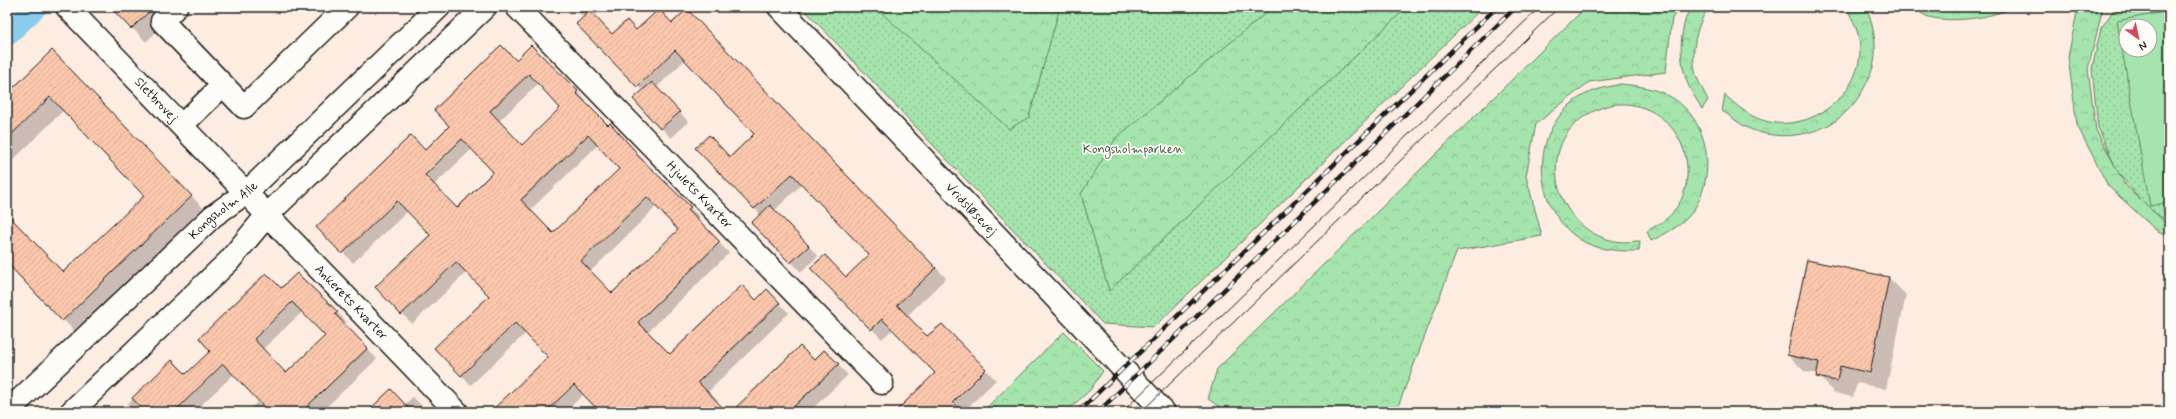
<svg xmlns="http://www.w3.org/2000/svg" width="2176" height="419" font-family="Mynerve,sans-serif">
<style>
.grass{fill:url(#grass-dots);stroke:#608064;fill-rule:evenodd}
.forest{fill:url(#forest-crowns);stroke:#608064}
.pitch{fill:#a5e4ac;stroke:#608064;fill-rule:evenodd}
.shadow{fill:#0003;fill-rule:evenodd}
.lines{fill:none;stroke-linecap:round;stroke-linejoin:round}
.canal{stroke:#8bcbec;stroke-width:22}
.building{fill:url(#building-hatch);stroke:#1c1c1c;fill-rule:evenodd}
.minor-casing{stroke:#1c1c1c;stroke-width:25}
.minor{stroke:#fdfcf7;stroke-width:22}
.tram{stroke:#1c1c1c;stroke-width:1}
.rail-casing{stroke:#1c1c1c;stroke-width:4.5}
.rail{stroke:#fdfcf7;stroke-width:3;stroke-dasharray:9;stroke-linecap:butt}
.labels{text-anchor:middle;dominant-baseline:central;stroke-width:3.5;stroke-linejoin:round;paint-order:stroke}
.street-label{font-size:13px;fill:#1c1c1c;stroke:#fdfcf7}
.park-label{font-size:13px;fill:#455847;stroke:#fdfcf7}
</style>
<defs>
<pattern id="grass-dots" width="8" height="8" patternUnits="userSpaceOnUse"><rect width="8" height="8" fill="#a5e4ac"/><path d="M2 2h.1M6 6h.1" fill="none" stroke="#8dc393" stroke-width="1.8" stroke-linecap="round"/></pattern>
<pattern id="forest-crowns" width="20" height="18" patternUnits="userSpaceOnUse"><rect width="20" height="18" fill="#a5e4ac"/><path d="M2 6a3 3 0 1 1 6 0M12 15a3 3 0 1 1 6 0" fill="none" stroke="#8dc393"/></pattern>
<pattern id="building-hatch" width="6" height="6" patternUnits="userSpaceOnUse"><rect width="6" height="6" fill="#fcc7ad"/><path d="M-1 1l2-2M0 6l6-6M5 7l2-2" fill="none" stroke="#d7aa94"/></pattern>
</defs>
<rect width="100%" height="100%" fill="#fdece1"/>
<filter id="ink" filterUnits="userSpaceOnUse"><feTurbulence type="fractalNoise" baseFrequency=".025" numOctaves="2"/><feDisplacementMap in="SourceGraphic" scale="8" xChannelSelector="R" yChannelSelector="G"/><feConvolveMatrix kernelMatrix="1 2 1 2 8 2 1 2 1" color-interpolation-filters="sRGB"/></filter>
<g filter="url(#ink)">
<g class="grass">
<path d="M802,7h681l-329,320 -51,-3z"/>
<path d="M2116,7h53v215l-21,-13 -31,-38 -19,-44 -6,-58 9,-41zM2126,26h24v24h-24z"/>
</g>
<g class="forest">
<path d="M875,7h185l-31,110 -20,12z"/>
<path d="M1273,7h134l-298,284 -28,-97 35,-56z"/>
<path d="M1586,7h95l-9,11 -6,54 -77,10 -53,42 -10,52 16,60 -85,15 -61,161h-169l-19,-13 9,-30z"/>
<path d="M1691,7h18c-13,18 -19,46 -13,68 3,8 8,17 12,25l-6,9c-5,-9 -13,-20 -16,-30 -7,-22 -7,-52 5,-72z"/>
<path d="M1846,7h21c6,19 12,43 5,63 -6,18 -18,37 -34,49 -24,18 -64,22 -90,9 -9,-4 -17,-12 -26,-17l3,-16c13,12 26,23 44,27 43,9 91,-27 91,-72 0,-16 -6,-29 -14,-43z"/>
<path d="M1913,7h100c-20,11 -65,17 -87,9 -4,-2 -9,-6 -13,-9z"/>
<path d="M2078,7h25l-15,62 8,61 29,55 44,41v11l-11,-5 -50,-46 -31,-61 -9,-68z"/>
<path d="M1621,84c18,2 34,4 50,13 39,23 46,78 22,114 -10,14 -26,22 -42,30l-4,-10c6,-4 13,-7 18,-11 29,-23 28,-67 6,-93 -10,-12 -23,-19 -38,-22 -14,-3 -28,0 -41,7 -60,30 -39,118 23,129 8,2 17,0 25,0l-1,10c-18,0 -36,0 -53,-8 -51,-27 -59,-102 -15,-139 14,-13 32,-16 50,-20z"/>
<path d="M1064,332l39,39 -13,19 -24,22h-84z"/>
</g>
<path class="pitch" d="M2169,11v191l-19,4 -33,-185zM2126,26h24v24h-24z"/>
<g class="shadow">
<path d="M7,7h4l16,17 -20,19z"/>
<path d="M112,7h70l-36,35z"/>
<path d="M573,7h31l-10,10 18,18 85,-14 249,257 -39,38 20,21 14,-12 55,55 -33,32h-68l41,-39 -43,-44 -11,10 -70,-71 34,10 25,-23 -68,-72 -29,28 44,45 -17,16 -48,-49 8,-8 -65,-67 34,10 26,-24 -71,-74 -29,28 33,34 -18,16 -37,-39 9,-8 -66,-67 7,-6z"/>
<path d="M531,46l56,55 -2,2 23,24 12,7 25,28 -1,2 56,53 -3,3 32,33 -81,79 22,23 86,-54 11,-10 22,22 -82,80 19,19h-124l-18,-18 -19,18h-68l52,-55 -23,-24 -55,52 -10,-10 29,-79 -23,-24 -55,52 -36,-37 55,-52 -23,-24 -55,52 -35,-36 107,-76zM539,83l22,25 -39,38 -23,-25zM598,145l23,24 -67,65 -24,-24zM472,149l23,23 -38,37 -23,-24zM657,206l22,24 -67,64 -22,-22z"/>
<path d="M66,66l139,144 -128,124 -70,-72v-47l56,58 83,-76 -82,-87 -57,56v-71z"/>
<path d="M1808,261l81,17 17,17 -20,94 -29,-6 -4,14 -19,-4 -16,-19 -13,-2 -17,-17z"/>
<path d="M297,274l50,48 -3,3 33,34 -56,53h-74l12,-12 -25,-26 -39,37 1,1h-77l53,-51 14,14zM302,312l24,24 -40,38 -23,-25z"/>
<path d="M824,351l24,24 -39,37h-76l81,-51z"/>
<path d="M413,397l15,15h-60l36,-7z"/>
</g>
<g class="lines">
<path class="canal" d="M7,35l29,-28"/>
</g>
<g class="building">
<path d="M110,7h44l-23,22z"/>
<path d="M659,9l13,14 15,-14 249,259 -39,37 30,31 15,-12 44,45 -33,33 10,10h-68l40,-39 -53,-54 -11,11 -61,-62 15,-13 21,22 23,-22 -77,-81 -38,35 -59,-61 14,-13 21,22 24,-23 -79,-84 -38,37 -61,-63 14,-13 22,23 15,-14 9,10z"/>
<path d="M501,45l15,15 15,-15 47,46 -2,2 32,32 2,-2 26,29 -1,1 56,54 -3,2 32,33 -82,80 32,32 72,-69 14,15 11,-11 13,14 -82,79 29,30h-127l-26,-27 -29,27h-55l58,-55 -33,-34 -54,53 -27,-28 55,-52 -33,-34 -55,53 -26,-28 55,-52 -33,-34 -55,53 -26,-27 95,-92 14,15 24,-24 -15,-16zM529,74l31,34 -38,37 -32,-34zM588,135l31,34 -66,64 -32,-33zM462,139l31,33 -36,36 -32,-33zM647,197l31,33 -66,63 -31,-32z"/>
<path d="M52,50l140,146 -130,125 -55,-58v-49l56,58 81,-76 -94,-99 -43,42v-45z"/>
<path d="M652,82l28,30 -20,17 -27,-30z"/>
<path d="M770,205l39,41 -19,17 -39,-40z"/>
<path d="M1807,260l82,17 -19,96 -30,-7 -3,15 -21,-4 3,-15 -32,-7z"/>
<path d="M266,273l15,15 16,-15 41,39 -3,2 33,34 -67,64h-32l-46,-48 -49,48h-29l-13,-14 40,-38 14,14 24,-23 -11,-13zM292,302l33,34 -39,37 -32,-34z"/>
<path d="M800,346l14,14 10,-10 15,14 -51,48h-57z"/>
<path d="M391,389l21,23h-45z"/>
</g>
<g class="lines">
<defs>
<g id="minor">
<path id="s1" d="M67,7l390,405"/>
<path d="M176,7l-14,14 82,86 103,-100"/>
<path id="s2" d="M517,7l365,376"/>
<path id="s3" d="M779,7l385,405"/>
<path d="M182,125l41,-40"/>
<path id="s4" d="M7,412l206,-196 34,-24 192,-185"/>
<path d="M71,412l158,-151 39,-47 217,-207"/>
</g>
</defs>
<use href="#minor" class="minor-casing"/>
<use href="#minor" class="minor"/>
<g class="tram">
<path d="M1122,412l418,-405"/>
<path d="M1141,412l418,-405"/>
</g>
<defs>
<g id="rail">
<path d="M1078,412l419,-405"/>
<path d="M1098,412l418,-405"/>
</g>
</defs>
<use href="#rail" class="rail-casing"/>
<use href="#rail" class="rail"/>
</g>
</g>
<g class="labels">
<g class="street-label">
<text stroke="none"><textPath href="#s1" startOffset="129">Sletbrovej</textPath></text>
<text stroke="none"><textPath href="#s2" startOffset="262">Hjulets Kvarter</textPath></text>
<text stroke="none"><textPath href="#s3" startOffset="279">Vridsløsevej</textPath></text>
<text stroke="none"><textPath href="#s4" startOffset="296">Kongsholm Alle</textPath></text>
<text stroke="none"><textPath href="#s1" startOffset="410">Ankerets Kvarter</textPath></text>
</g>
<g class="park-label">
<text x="1133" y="149">Kongsholmparken</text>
</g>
</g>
<rect width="2176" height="419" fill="none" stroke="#fdfcf7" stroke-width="24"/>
<rect x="12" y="12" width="2152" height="395" fill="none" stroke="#1c1c1c" stroke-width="1.5" filter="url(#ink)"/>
<g transform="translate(2138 38) rotate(147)"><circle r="19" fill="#fdfcf7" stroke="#a3a29f"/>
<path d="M0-3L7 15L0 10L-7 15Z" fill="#d1495b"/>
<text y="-6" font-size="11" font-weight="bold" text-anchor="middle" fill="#1c1c1c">N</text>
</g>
</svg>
